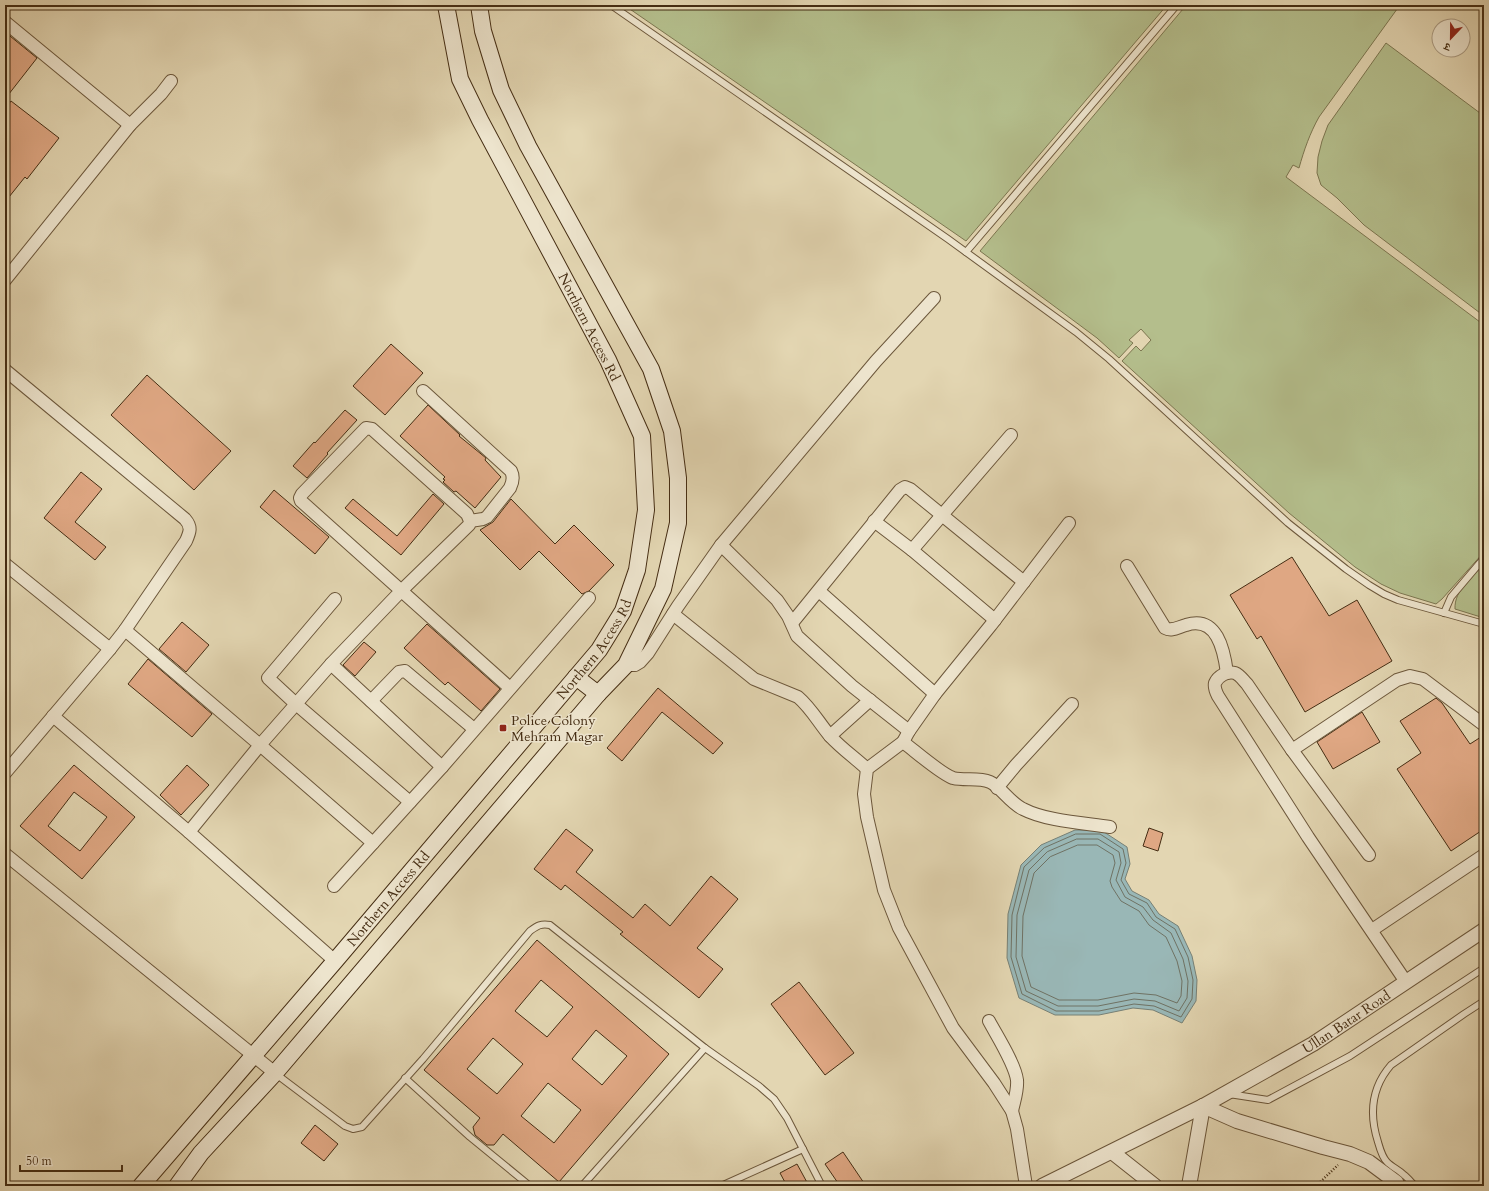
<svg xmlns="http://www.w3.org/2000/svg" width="1489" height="1191" font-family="Cardo,'Noto Serif Devanagari',serif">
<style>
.green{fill:#b4be8c;stroke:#7c7650}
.water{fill:#99b7b6;stroke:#778075}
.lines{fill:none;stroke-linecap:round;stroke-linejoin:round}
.shore{stroke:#6f7264;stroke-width:1}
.building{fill:#dfa783;stroke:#452d13;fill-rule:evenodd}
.service-casing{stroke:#6c573b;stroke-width:8}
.minor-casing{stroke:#6c573b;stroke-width:14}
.tertiary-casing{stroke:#6c573b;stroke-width:16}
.secondary-casing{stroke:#452d13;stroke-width:18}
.path{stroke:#452d13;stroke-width:2.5;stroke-dasharray:1 2;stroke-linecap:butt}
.service{stroke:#ede4cd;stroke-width:6}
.minor{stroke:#ede4cd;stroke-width:12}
.tertiary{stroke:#ede4cd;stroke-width:14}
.secondary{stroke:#ede4cd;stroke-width:16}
.poi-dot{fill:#8f2418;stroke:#ede4cd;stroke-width:1.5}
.labels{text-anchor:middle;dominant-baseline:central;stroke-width:3;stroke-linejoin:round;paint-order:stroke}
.street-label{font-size:14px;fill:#452d13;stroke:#ede4cd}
.poi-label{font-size:14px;fill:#452d13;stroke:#ede4cd;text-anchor:start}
</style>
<rect width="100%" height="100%" fill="#e3d6b2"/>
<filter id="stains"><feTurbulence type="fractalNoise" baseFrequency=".005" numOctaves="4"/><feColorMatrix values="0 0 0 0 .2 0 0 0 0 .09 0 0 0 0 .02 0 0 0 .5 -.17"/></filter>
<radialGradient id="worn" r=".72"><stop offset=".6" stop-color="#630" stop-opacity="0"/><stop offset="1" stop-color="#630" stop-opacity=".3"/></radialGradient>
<g class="green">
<path d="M624,5h543l-201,236z"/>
<path d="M1179,5h221l-81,112c-9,16 -15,33 -20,51l-6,-3 -7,12 198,148v227l-42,47 -6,5 -36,-11 -19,-9 -26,-17 -66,-54 -167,-152 14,-15 5,5 10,-11 -10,-11 -12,11 4,3 -14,15 -22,-20 -117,-87 203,-242z"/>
<path d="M1386,43l98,73v200l-120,-91 -27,-27 -16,-13 -4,-12 1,-16 4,-16 6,-16z"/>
<path d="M1484,563v55l-29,-9c-1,-19 18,-33 29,-46z"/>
</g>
<path class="water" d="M1075,830h26l26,17 3,17 -5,15 7,12 17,9 10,14 19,12 14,30 5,24 -1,21 -14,22 -29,-13 -20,-2 -34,7h-44l-36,-17 -12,-40 1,-44 13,-49 20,-20z"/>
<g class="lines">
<g class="shore">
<path d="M1076,834h24l23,15 3,14 -5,17 8,14 18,9 9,14 19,12 13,28 5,23 -1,19 -11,18 -27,-11 -20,-2 -35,7h-43l-34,-17 -11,-37 1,-42 12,-48 20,-19z"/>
<path d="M1077,839h21l21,13 2,11 -5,17 9,17 18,10 10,13 18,13 12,26 5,22 -1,17 -8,13 -24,-10 -21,-2 -36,7h-40l-32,-15 -10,-34 1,-42 12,-45 18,-18z"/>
<path d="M1078,845h19l16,10 2,8 -5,18 2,6 9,14 18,10 10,14 17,12 11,24 5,20 -1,15 -4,7 -21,-8 -22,-2 -36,7h-39l-28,-13 -9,-31 1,-40 11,-43 16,-16z"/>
</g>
</g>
<g class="building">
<path d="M5,32l32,26 -32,41z"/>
<path d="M11,101l48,37 -32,41 -2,-2 -20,25v-93z"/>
<path d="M391,344l32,29 -38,42 -32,-29z"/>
<path d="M147,375l84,76 -37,39 -83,-75z"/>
<path d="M428,405l32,30 -1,1 27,22 -1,2 16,17 -26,31 -19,-17 -2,1 -11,-10 2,-2 -2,-1 2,-2 -45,-41z"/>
<path d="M345,410l12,10 -30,33 1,1 -21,24 -14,-12 21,-24 1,1z"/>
<path d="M81,472l21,17 -27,33 31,25 -11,13 -51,-42z"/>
<path d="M274,490l55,47 -14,17 -55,-47z"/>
<path d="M433,494l11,10 -43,51 -56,-47 8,-9 44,37z"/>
<path d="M511,499l44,45 19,-19 40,40 -25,26 -7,3 -43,-43 -19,19 -40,-40 13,-8z"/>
<path d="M1292,557l37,59 28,-16 35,61 -87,51 -44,-76 -4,3 -27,-44z"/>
<path d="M182,622l27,23 -23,27 -27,-23z"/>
<path d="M427,624l73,65 -19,22 -33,-29 -3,3 -41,-37z"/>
<path d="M364,642l12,10 -21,24 -12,-11z"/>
<path d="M148,659l64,55 -20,23 -64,-53z"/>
<path d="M658,688l65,55 -10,11 -51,-42 -40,49 -15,-13z"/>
<path d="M1436,698l6,5 28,41 14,-9v94l-33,22 -54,-82 24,-16 -21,-32z"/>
<path d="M1362,712l18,30 -47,27 -16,-27z"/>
<path d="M74,765l61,52 -53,62 -62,-53zM74,792l33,25 -27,34 -32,-25z"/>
<path d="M187,765l22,20 -28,30 -21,-20z"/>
<path d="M1149,828l14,5 -5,18 -15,-5z"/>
<path d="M566,829l27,21 -17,22 57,46 12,-14 25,22 41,-50 27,23 -41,49 26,21 -24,29 -79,-64 3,-2 -58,-47 -4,5 -27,-21z"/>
<path d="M537,940l132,114 -110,128 -56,-48 -9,11h-7l-12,-10 -2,-8 7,-9 -56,-48zM541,980l32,27 -26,30 -32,-26zM596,1030l31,26 -25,29 -30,-26zM493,1038l30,26 -26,30 -30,-25zM548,1083l33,27 -27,33 -33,-27z"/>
<path d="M799,982l55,71 -29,22 -54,-71z"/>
<path d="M315,1125l23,19 -14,17 -23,-18z"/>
<path d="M843,1152l23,34h-26l-15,-22z"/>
<path d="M797,1164l12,22h-22l-7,-13z"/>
</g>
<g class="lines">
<defs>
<g id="service">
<path d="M611,5l337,234 128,93 33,27 179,164 58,46 23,16 15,9 14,6 86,24"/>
<path d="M966,252l210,-246"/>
<path d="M1444,613l7,-16 33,-39"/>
<path d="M276,1074l69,52 8,3 9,-2 61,-68 107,-128c7,-5 11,-8 20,-6l155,123 54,38 15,13 13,19 35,68"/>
<path d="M405,1078l65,59 60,49"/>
<path d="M1229,1094l39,6 82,-44 134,-88"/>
<path d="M582,1186l123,-138"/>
<path d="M721,1186l82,-37"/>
<path d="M1415,1186c-4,-4 -7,-8 -11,-11 -5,-5 -12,-8 -17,-13 -5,-5 -7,-13 -9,-20 -9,-28 -7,-54 13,-77l73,-51 20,-13"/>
</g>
<g id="minor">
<path d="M5,22l125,103"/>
<path d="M5,280l125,-155 31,-31 10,-13"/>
<path d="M5,370l180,149c7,8 5,13 1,22l-61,89 -15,19 -105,124"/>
<path d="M423,391l88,80c3,6 2,11 -1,17l-23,29 -4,2 -13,2"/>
<path d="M874,521l38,29 83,70"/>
<path d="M721,545l56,55 11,16 9,20 55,50 57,45"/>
<path d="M912,550l99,-115"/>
<path d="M5,564l105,85"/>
<path d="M1127,566l38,62c7,4 13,-1 21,-3 31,-10 38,25 41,48"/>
<path d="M819,591l116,103"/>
<path d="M335,599l-67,79 28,26 114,98"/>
<path d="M673,614l81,65 44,18c13,11 21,26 32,39 11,12 25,22 37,33"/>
<path d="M792,623l108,-133 5,-3 5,2 114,93"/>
<path d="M125,630l135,115 -71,87 146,129"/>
<path d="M331,664l111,103"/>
<path d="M626,665h9l5,-3 8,-9 30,-47 43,-61 155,-184 58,-63"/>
<path d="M371,701l28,-29 6,-1 69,58"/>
<path d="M53,716l136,116"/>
<path d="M830,736l40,-36"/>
<path d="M903,742c12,9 38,32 50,36 12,3 25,-1 37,4 10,4 20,21 33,27 23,12 60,14 87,18"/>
<path d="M1292,750l105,-70 13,-4 13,3 61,46"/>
<path d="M997,788l19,-23 56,-61"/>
<path d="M373,843l-113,-98 71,-81 71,-74 67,-65 1,-4 -3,-7 -95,-85 -6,-1 -64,66 -2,4 1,3 209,187"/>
<path d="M5,854l270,219"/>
<path d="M1369,855l-77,-105 -45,-66c-4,-4 -7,-9 -12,-11 -8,-2 -17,3 -20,10 -1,4 1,9 3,13l90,141 98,145"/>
<path d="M334,886l108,-119 147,-169"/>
<path d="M1372,930l112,-75"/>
<path d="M989,1021c8,15 26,43 28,59 1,11 -3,21 -5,31"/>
<path d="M1026,1186l-9,-57 -5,-18 -18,-28 -41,-55 -54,-100 -15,-38 -17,-73 -3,-23 3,-25 36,-27 6,-11 26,-37 56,-69 78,-102"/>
</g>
<g id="tertiary">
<path d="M1203,1106l34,15 86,26 27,7 19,8 27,20 2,4"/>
<path d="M1112,1152l43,34"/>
<path id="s1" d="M1042,1186l161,-80 110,-62 171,-114"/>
<path d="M1189,1186l14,-80"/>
</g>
<g id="secondary">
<path d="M576,677l22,17"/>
<path id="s2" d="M141,1186l194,-225 264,-311 24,-39 14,-41 9,-60 -4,-74 -34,-76 -128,-240 -20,-41 -14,-74"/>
<path d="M177,1186l24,-33 74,-80 323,-379 28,-29 37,-76 15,-66v-45l-6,-47 -21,-62 -123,-223 -27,-56 -18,-59 -4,-26"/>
</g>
</defs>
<use href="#service" class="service-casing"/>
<use href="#minor" class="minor-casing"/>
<use href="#tertiary" class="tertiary-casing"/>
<use href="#secondary" class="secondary-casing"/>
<path class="path" d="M1316,1186l22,-21"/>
<use href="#service" class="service"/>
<use href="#minor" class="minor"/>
<use href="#tertiary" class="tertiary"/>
<use href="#secondary" class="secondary"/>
</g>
<rect class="poi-dot" x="499" y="724" width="8" height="8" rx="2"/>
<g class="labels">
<g class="street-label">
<text transform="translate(589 327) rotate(63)">Northern Access Rd</text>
<text stroke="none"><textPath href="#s2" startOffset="703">Northern Access Rd</textPath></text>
<text stroke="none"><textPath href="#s2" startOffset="379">Northern Access Rd</textPath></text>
<text stroke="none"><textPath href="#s1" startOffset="346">Ullan Batar Road</textPath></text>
</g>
<g class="poi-label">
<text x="511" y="720">Police Colony<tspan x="511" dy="16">Mehram Magar</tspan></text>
</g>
</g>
<rect width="1489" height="1191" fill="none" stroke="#e3d6b2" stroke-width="20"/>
<rect x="6" y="6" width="1477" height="1179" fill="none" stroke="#452d13" stroke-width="2"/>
<rect x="10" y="10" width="1469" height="1171" fill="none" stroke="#452d13"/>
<g transform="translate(1451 38) rotate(202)"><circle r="19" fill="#ede4cd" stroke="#aa9b83"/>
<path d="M0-3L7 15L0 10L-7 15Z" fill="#8f2418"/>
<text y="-6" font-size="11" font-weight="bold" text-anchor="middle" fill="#452d13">उ</text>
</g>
<path d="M20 1165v6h102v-6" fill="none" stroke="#452d13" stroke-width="2"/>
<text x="26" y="1165" font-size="12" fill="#452d13" stroke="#ede4cd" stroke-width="3" paint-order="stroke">50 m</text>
<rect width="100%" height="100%" filter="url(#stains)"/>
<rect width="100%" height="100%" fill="url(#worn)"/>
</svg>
